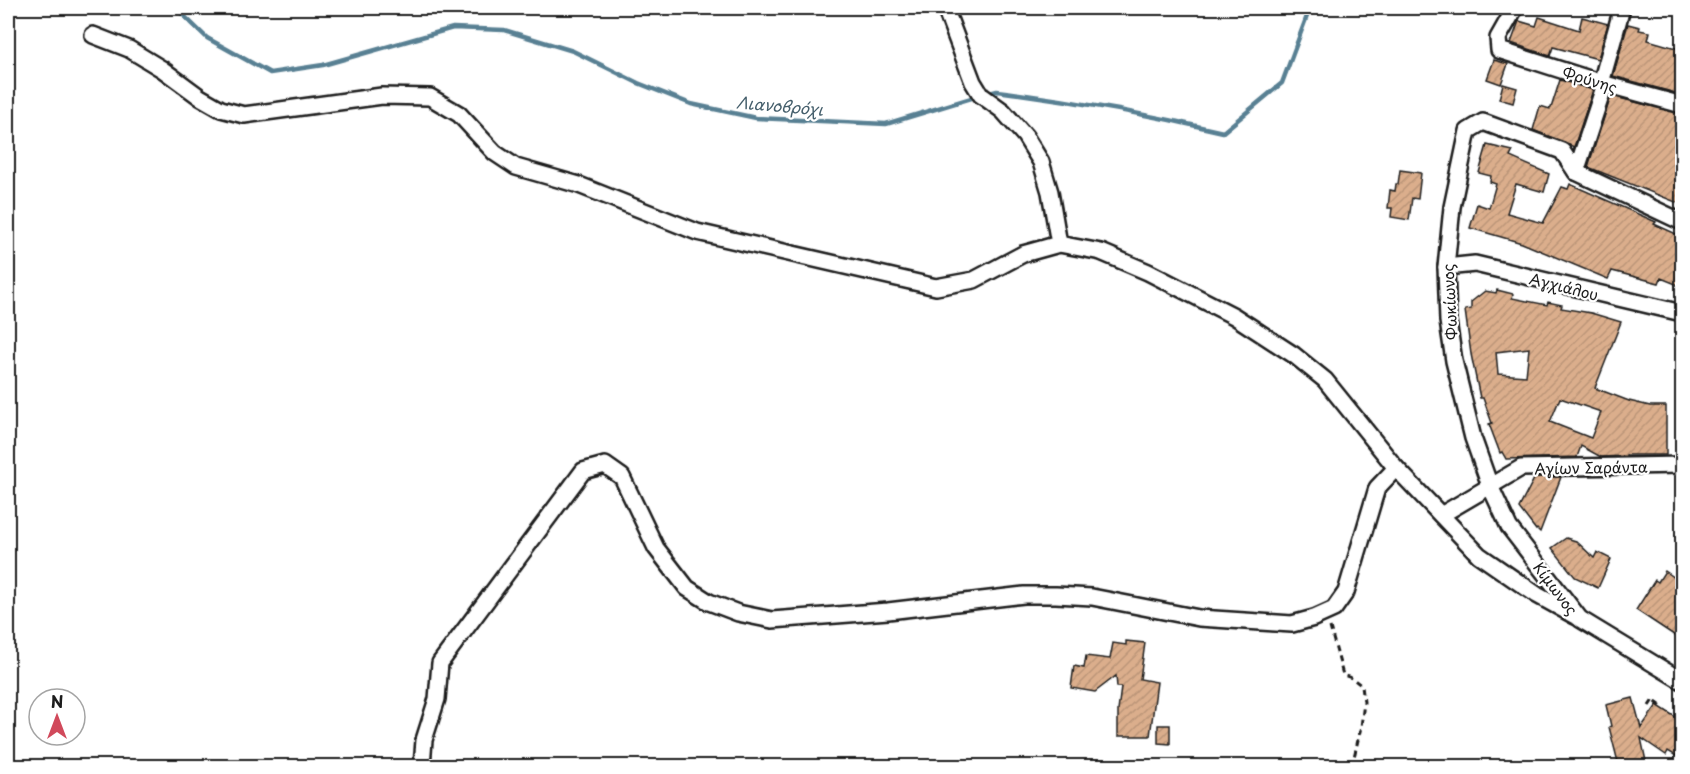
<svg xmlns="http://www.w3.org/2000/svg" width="1690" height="774" font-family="'Playpen Sans',sans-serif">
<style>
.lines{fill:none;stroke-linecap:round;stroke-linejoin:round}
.stream{stroke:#598093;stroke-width:4.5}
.building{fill:url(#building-hatch);stroke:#1c1c1c;stroke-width:1.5;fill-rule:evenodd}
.street-casing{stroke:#1c1c1c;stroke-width:20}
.path{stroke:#1c1c1c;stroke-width:3;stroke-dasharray:6 4.5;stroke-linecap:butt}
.street{stroke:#fff;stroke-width:15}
.labels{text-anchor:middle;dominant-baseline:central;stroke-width:4.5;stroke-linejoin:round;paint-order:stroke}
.street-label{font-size:15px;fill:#1c1c1c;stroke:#fff}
.water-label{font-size:16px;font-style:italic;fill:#445e6b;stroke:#fff}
</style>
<defs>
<pattern id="building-hatch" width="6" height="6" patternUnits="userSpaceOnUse" patternTransform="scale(1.5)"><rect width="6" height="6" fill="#dbae8c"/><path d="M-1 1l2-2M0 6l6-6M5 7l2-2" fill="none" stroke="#bb9578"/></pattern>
</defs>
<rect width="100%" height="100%" fill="#fff"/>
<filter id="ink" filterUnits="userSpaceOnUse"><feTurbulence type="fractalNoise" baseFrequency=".0167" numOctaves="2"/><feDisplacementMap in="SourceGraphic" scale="12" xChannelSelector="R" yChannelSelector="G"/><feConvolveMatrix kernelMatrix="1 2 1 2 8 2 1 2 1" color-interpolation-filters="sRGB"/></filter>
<g filter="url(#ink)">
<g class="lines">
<g class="stream">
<path d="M176,8l31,30 63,35 53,-8 130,-37 51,2 69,21 65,32 53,21 65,14 130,6 92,-28"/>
<path d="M986,94l11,-3c77,10 150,23 226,41l59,-49 28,-75"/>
</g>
</g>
<g class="building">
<path d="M1539,17l40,13 3,-13 26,7 -10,35 -45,-12 -3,9 -39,-13 8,-22 17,5z"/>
<path d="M1628,24l12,3 -1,3 11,2 -2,8 35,10v45l-70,-19z"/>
<path d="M1494,60l14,4 -7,20 -14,-5z"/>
<path d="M1560,80l33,10 -19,57 -41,-17 7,-24 10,3 1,-1z"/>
<path d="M1503,84l14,4 -4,15 -14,-4z"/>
<path d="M1611,96l72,18v91l-95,-38z"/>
<path d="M1487,145l26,6 -3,6 39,17 -5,18 -28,-8 -9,29 36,10 19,-36 6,2 2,-5 86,38 -2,2 29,13v50l-22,-9 -2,5 -47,-12 -4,8 -86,-36 -52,-15 7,-24 12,4 7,-24 -6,-2 1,-6 -12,-3z"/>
<path d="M1400,170l21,3 -3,26 -6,-1 -3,22 -18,-3 1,-9h-4l2,-18 5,1 1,-7h2z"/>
<path d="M1497,290l16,4 -1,4 35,7 1,-3 14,3 -1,3 30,5 30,9 -26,66 34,13 21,5h16v49h-40v1l-25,1 -20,-11 -4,11 -71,2 -4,-7 -2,1 -11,-29 3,-1 -9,-25h-3l-9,-44 -6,-44 6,-1v-7l14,-11 11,2zM1529,348l-3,28 -28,-2 -2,-22zM1560,398l41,14 -10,26 -41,-16z"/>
<path d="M1535,477h26l-21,55 -3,-3 -1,1 -17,-22z"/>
<path d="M1566,538l10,3 18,17 3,-6 14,7 -13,29 -23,-11 -23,-29z"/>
<path d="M1665,571l10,7 1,6 7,4v53l-47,-31 19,-30 3,2z"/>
<path d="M1126,641l19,2 -5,36 17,3 -7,54h-32v-25l3,-24h-4l-1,-11 -21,16 -24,-4 3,-22 10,2 2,-12 24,3 3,-16 13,2z"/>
<path d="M1633,698l8,30 16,-23 26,17v38l-15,-9 -2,4 -25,-17 6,28h-28l-10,-39 2,-1 -5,-21z"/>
<path d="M1158,725h12v19l-12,-1z"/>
</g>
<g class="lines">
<defs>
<g id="street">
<path d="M1515,8l-17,30 1,12 106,34 77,21"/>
<path d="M93,35l36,14 33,20 38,28 21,12 23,6 138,-19 48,1 29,17 36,39 21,14 63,18 118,47 239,55 38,-7 49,-26 36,-10 -9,-52 -9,-30 -16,-26 -22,-25 -22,-16 -8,-13 -28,-74"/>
<path d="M1601,83l21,-75"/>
<path d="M1576,172l29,-88"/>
<path d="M1682,222l-106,-50 -14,-21 -79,-29 -15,9 -16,76 -6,60 2,54 6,40 19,77 17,48 19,41 71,92 102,62"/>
<path d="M1059,244l42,8 47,20 86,44 60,39 31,25 71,88 83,87 58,40 38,21"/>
<path d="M1446,267l29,-3 207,49"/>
<path d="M1441,515l80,-47 161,-3"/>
<path d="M422,766l2,-26 13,-41 3,-36 143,-192 22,-6 17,12 34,71 31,40 22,14 29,11 34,7 116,-9 136,-16h32l36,2 107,21 93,6 22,-6 20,-9 12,-17 31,-104 19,-20"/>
</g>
</defs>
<use href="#street" class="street-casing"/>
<g class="path">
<path d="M1330,627l13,48 9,3 10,8 2,16 -3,25 -9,39"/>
<path d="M1649,706l4,-6 7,5 1,-2"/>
</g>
<use href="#street" class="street"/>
</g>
</g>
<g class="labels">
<g class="street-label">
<text transform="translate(1590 79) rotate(17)">Φρύνης</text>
<text transform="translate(1564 286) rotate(14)">Αγχιάλου</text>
<text transform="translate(1449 302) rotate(-93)">Φωκίωνος</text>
<text transform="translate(1591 467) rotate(-1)">Αγίων Σαράντα</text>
<text transform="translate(1556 588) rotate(53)">Κίμωνος</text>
</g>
<g class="water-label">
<text transform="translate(780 105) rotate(5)">Λιανοβρόχι</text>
</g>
</g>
<rect width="1690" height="774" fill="none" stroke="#fff" stroke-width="30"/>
<rect x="15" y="15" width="1660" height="744" fill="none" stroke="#1c1c1c" stroke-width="2" filter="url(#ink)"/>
<g transform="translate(57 717)"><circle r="28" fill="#ffffff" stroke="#a4a4a4" stroke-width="1.5"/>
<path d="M0-4.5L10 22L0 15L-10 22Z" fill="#d1495b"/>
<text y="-9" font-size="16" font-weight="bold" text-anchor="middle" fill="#1c1c1c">N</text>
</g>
</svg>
